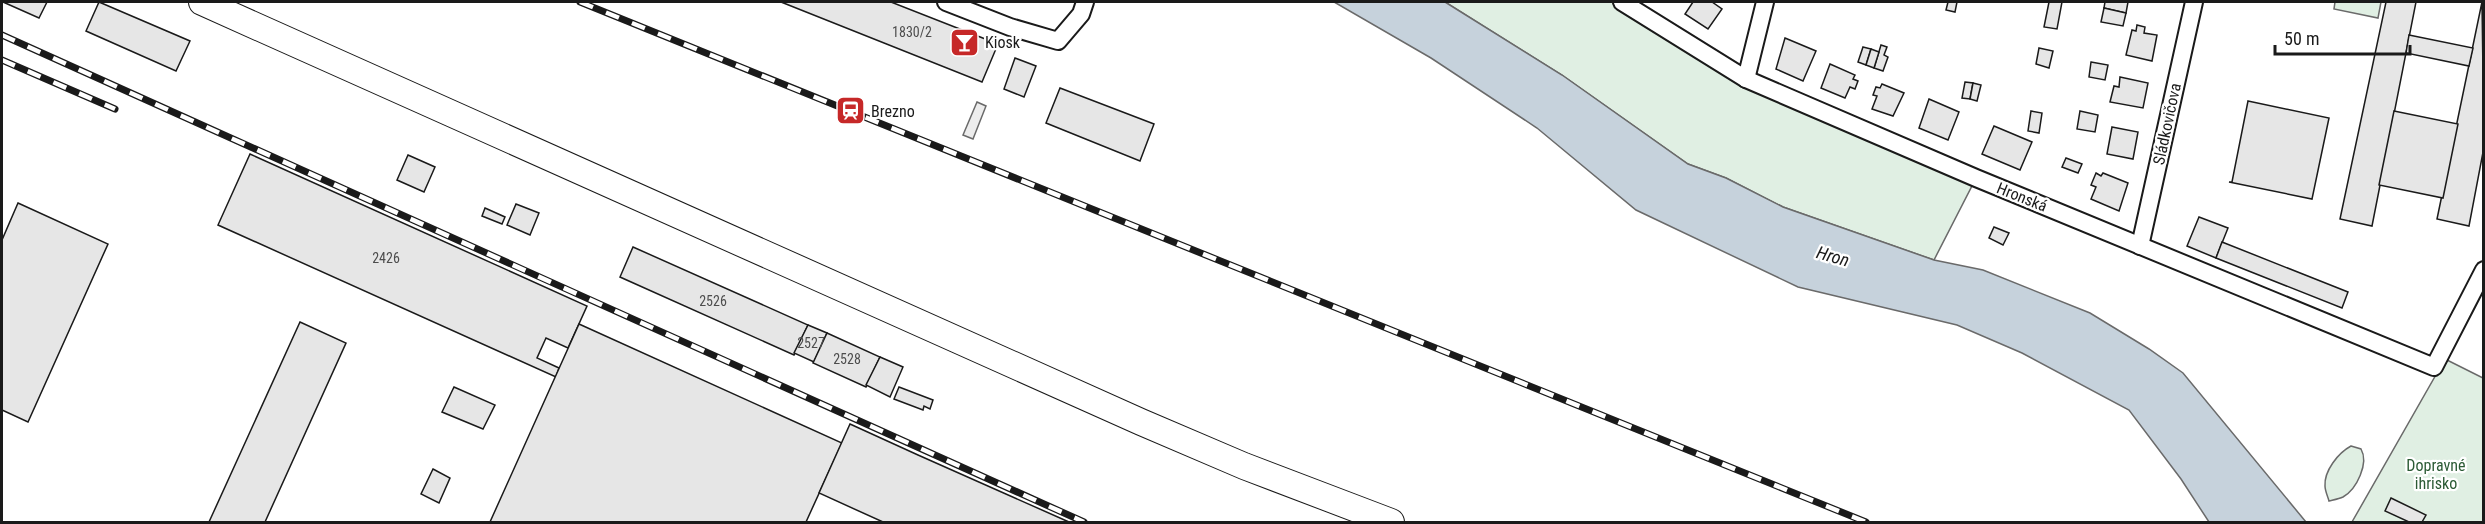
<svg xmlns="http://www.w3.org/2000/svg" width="2485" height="524" font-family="'Roboto Condensed',sans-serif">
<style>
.green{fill:#e0efe3;stroke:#6a6a6a;stroke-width:1.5}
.parking{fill:#ededed;stroke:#6a6a6a;stroke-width:1.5}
.water{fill:#c6d2dc;stroke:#6a6a6a;stroke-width:1.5}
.building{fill:#e6e6e6;stroke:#1a1a1a;stroke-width:1.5}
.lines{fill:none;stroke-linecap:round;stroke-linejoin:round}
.street-casing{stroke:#1a1a1a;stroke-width:20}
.primary-casing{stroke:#1a1a1a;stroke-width:28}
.street{stroke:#fff;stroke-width:16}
.primary{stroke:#fff;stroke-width:26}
.rail-casing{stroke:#1a1a1a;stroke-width:7}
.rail{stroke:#fff;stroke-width:4.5;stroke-dasharray:14;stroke-linecap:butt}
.labels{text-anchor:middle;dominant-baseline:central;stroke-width:4.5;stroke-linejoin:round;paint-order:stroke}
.number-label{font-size:14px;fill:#4d4d4d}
.poi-label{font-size:16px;fill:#1a1a1a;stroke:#fff;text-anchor:start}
.street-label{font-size:16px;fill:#1a1a1a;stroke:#fff}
.park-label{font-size:16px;fill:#2b5a34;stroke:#fff}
.water-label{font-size:18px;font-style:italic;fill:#1a1a1a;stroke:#fff}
</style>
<rect width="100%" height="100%" fill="#fff"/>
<g class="green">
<path d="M1445,2h177l124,77 230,99 -42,82 -151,-53 -57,-29 -38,-14 -126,-89z"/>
<path d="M2335,2h46l-3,16 -44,-9z"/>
<path d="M2445,359l38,19v144h-131z"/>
<path d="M2351,446l10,3c8,14 -4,40 -18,48 -4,2 -10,3 -14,4 -1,-4 -4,-10 -4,-15 -1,-15 13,-33 26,-40z"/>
</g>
<path class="parking" d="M977,102l9,4 -13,33 -10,-4z"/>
<path class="water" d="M1334,2h111l117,73 126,89 38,14 57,29 151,53 49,10 107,43 59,36 34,24 123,149h-97l-28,-43 -52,-69 -107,-57 -65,-28 -159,-38 -162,-77 -99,-82 -106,-70z"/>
<g class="building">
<path d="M3,2h44l-8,16z"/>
<path d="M99,2l91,39 -14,30 -90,-40z"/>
<path d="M781,2h110l107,42 -16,38z"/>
<path d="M1693,2h19l10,7 -14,20 -23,-15z"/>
<path d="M1948,2h9l-2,10 -9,-2z"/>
<path d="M2049,2h13l-5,27 -13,-2z"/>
<path d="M2105,2h23l-2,11 -22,-5z"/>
<path d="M2386,2h30l-44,224 -32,-7z"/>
<path d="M2482,2l2,145 -15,79 -32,-7z"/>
<path d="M2104,8l22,5 -3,13 -22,-4z"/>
<path d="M2137,25l8,2 -1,6 13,2 -5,26 -26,-6 6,-25 4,1z"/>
<path d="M2409,35l64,13 -4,18 -63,-13z"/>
<path d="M1785,38l31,13 -13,30 -27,-12z"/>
<path d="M1881,45l6,2 -3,8 4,2 -5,14 -9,-3z"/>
<path d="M1863,47l8,2 -5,16 -8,-3z"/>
<path d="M2039,48l14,3 -4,17 -13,-4z"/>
<path d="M1871,49l8,3 -5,16 -8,-3z"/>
<path d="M1015,58l21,8 -12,31 -20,-8z"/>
<path d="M2091,62l17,3 -3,15 -16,-3z"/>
<path d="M1830,64l25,11 -2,4 5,2 -3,8 -5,-2 -5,11 -24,-10z"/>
<path d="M2120,77l28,6 -5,25 -33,-6 4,-16 5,1z"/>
<path d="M1965,82l8,1 -3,16 -8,-1z"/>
<path d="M1973,83l8,2 -4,16 -7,-2z"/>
<path d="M1882,84l22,9 -11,23 -21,-7 5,-13 -4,-1 3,-8 4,1z"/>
<path d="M1060,88l94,36 -14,37 -94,-38z"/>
<path d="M1929,99l30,13 -11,28 -29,-12z"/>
<path d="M2248,101l81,17 -17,81 -83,-17h3z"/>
<path d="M2031,111l11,2 -3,20 -11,-2z"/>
<path d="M2080,111l18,4 -3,17 -18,-3z"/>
<path d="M2394,111l64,13 -15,74 -64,-13z"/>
<path d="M1994,126l38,16 -12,28 -38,-16z"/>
<path d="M2112,127l26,5 -5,27 -26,-5z"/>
<path d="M250,154l337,152 -19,42 -22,-10 -9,20 22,10 -3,9 -338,-152z"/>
<path d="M408,155l27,12 -11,25 -27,-12z"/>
<path d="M2066,158l16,6 -4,9 -16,-6z"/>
<path d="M2096,173l5,3 2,-3 25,10 -9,28 -28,-12 5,-12 -5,-2z"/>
<path d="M18,203l90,41 -80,178 -26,-12v-170z"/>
<path d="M516,204l23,9 -9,22 -23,-10z"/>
<path d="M485,208l20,9 -3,7 -20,-8z"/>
<path d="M2199,217l29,11 -12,30 -29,-12z"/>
<path d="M1994,227l15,6 -6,12 -14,-7z"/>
<path d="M2222,242l126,50 -6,16 -126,-50z"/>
<path d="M633,247l175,78 -14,30 -174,-78z"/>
<path d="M300,322l46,21 -81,179h-56z"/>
<path d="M579,324l263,119 -36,79h-316z"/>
<path d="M808,325l19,8 -13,29 -20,-9z"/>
<path d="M827,333l53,24 -14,30 -53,-24z"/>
<path d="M880,357l23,10 -13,30 -24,-12z"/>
<path d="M454,387l41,18 -12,24 -41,-17z"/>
<path d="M899,387l34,13 -3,9 -6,-3 -1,4 -29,-11z"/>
<path d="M850,424l68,31 151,67h-186l-64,-29z"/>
<path d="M433,469l17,9 -11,25 -18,-9z"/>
<path d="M2391,498l35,17 -4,7h-13l-24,-11z"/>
</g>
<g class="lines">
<defs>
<g id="street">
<path d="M946,2l64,25 48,14 23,-27 4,-12"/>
<path d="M1622,2l124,77 230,99 458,189 50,-97"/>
<path d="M1746,79l19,-77"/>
<path d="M2140,246l54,-244"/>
</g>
<path id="primary" d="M202,2l939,420 103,44 147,56"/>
</defs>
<use href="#street" class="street-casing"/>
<use href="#primary" class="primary-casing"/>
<use href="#street" class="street"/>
<use href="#primary" class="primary"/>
<defs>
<g id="rail">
<path d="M580,2l1286,520"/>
<path d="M2,35l1082,487"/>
<path d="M2,60l113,49"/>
</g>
</defs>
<use href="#rail" class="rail-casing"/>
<use href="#rail" class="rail"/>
</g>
<defs>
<symbol id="bar-square" viewBox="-11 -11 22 22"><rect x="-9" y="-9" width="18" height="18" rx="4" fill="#c62828" stroke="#fff"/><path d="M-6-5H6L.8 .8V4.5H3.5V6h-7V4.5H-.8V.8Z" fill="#fff"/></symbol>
<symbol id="station-square" viewBox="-11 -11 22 22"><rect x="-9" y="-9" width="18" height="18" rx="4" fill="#c62828" stroke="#fff"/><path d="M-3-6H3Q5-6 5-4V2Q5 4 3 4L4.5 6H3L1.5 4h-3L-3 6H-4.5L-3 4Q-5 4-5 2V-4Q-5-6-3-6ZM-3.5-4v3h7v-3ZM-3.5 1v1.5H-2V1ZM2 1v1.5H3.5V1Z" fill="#fff"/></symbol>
</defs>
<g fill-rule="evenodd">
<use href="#bar-square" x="948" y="26" width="33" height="33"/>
<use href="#station-square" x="834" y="94" width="33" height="33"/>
</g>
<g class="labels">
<g class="number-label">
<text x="912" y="32">1830/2</text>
<text x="386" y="258">2426</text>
<text x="713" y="301">2526</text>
<text x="811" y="343">2527</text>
<text x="847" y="359">2528</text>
</g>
<g class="poi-label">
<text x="985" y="42">Kiosk</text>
<text x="871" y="111">Brezno</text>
</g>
<g class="street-label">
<text transform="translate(2167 124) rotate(-78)">Sládkovičova</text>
<text transform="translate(2022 197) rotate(22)">Hronská</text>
</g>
<g class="park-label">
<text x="2436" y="465">Dopravné<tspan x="2436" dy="18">ihrisko</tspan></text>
</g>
<g class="water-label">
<text transform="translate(1833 256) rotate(16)">Hron</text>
</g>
</g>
<rect width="2485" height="524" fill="none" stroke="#1a1a1a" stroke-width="6"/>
<path d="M2275 45v9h135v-9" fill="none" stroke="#1a1a1a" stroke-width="3"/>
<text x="2284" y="45" font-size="18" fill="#1a1a1a" stroke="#ffffff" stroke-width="4.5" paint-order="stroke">50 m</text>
</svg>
